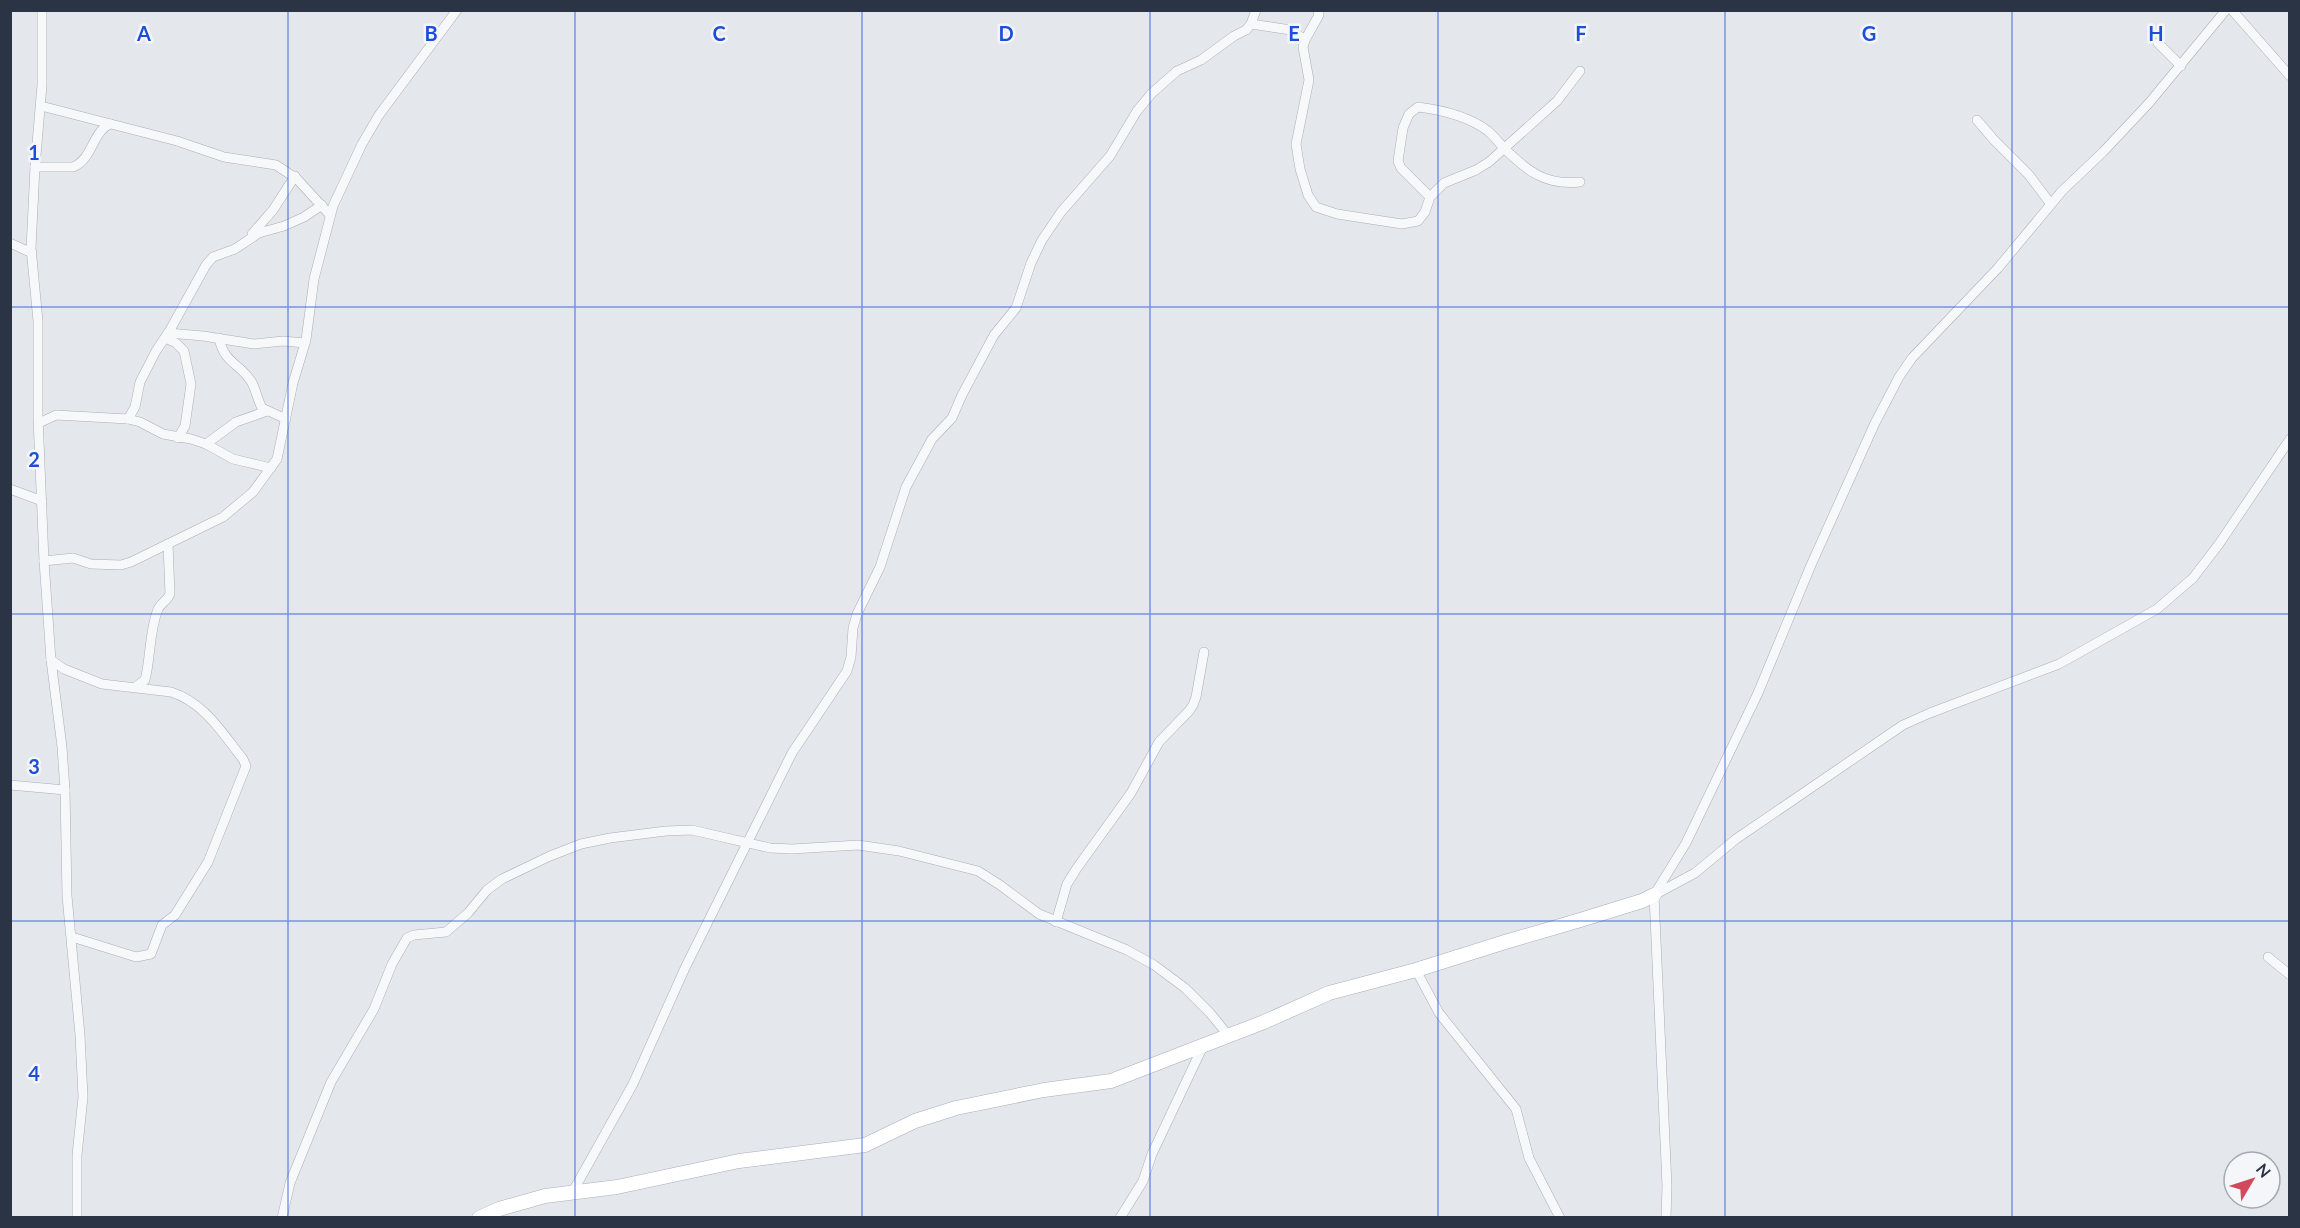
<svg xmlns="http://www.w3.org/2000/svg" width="2300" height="1228" font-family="Lato,sans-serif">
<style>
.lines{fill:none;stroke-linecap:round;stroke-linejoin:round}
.minor-casing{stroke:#a9aeb7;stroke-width:10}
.secondary-casing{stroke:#a9aeb7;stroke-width:15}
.minor{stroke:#f7f8fa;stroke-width:9}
.secondary{stroke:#fff;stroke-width:14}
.grid{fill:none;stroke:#1d4ed8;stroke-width:1.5;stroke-opacity:0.55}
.grid-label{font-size:20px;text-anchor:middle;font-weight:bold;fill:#1d4ed8;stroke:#f4f6f9;stroke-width:5;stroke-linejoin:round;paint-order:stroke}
</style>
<rect width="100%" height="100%" fill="#e4e7ec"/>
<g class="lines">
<defs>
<g id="minor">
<path d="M42,10v75l-7,82 -4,81 7,73v96l6,144 7,99 11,87 3,43 2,106 13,139 3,62 -6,58v63"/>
<path d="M1318,10l1,5 -14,25 -2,7 6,33 -13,64 4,25 8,26 8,12 21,7 65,10 16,-3 7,-9 5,-15 14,-14 32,-13 13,-8 68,-61 23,-30"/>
<path d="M2232,10l58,66"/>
<path d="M1251,24l40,6 14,10"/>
<path d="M2158,43l23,23"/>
<path d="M41,106l136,35 47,16 52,8 21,14 33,36"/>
<path d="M1977,120l17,20 35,35 21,28"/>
<path d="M35,167h38c20,-8 19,-35 37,-43"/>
<path d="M1430,197l-29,-29 -3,-7 5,-33 6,-14 9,-7c24,3 50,9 70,24 6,5 11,12 16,17 23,23 42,38 76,34"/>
<path d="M252,234l21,-24 22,-34"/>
<path d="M10,243l22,10"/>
<path d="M168,333l35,3 51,8 29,-3 22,2"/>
<path d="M165,338l11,5 8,8 7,33 -6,42 -7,12"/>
<path d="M219,338c5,25 20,25 32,43 5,8 6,18 11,27l24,11"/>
<path d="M128,419l7,-12 5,-25 16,-31 14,-21 36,-65 7,-8 22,-8 24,-16 25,-7 20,-9 18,-12"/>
<path d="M39,423l17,-8 72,4 12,3 23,12 28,5 15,5 27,15 38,9"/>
<path d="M206,444l30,-22 31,-11"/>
<path d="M10,489l32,12"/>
<path d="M44,561l29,-3 18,6 30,1 10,-3 92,-45 30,-25 24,-33 16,-76 13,-43 8,-61 19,-73 29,-62 17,-29 78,-105"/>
<path d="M51,660l13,9 38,15 69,8c34,11 51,41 72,67l3,7 -38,96 -33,53 -13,10 -11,29 -15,3 -64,-20"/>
<path d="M135,687l10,-7c6,-24 4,-48 13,-71 3,-6 9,-8 12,-15l-2,-50"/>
<path d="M10,785l55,5"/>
<path d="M1656,894l39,-21 41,-34 167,-114 27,-12 129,-49 98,-55 36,-31 26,-34 71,-105"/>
<path d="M1056,922l11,-38 10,-16 54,-75 28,-51 30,-31 4,-6 3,-8 8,-45"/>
<path d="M2268,957l22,18"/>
<path d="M1416,970l23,43 77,96 13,49 31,60"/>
<path d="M572,1193l61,-109 52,-116 107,-215 55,-82 4,-14 2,-29 4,-14 23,-47 26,-80 26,-48 20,-21 10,-23 32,-60 22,-27 15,-45 11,-23 19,-28 49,-56 27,-45 15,-18 25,-22 24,-11 33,-24 12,-6 5,-6 5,-14"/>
<path d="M282,1218l8,-35 41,-101 43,-73 18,-45 15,-26 7,-3 32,-3 22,-19 19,-23 15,-11 48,-23 31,-12 29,-6 56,-7 26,-1 78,18 22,1 66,-4 41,6 79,20 22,14 39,29 88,36 27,15 31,23 25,25 18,22"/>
<path d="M1120,1218l23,-37 9,-27 52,-110"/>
<path d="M1666,1218l1,-32 -13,-291 32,-52 72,-150 53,-128 64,-142 24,-46 13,-19 86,-90 64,-77 41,-39 46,-49 77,-93"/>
</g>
<path id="secondary" d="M479,1218l20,-9 46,-13 72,-9 122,-26 126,-16 50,-24 41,-13 88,-18 67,-9 153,-59 65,-29 87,-23 89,-28 72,-21 65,-20 12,-6"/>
</defs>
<use href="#minor" class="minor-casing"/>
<use href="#secondary" class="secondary-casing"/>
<use href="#minor" class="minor"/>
<use href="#secondary" class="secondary"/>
</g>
<path class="grid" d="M288,10v1208M575,10v1208M862,10v1208M1150,10v1208M1438,10v1208M1725,10v1208M2012,10v1208M10,307h2280M10,614h2280M10,921h2280"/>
<g class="grid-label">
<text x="144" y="41">A</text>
<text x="431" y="41">B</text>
<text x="719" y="41">C</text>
<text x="1006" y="41">D</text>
<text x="1294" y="41">E</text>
<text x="1581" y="41">F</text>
<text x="1869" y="41">G</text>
<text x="2156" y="41">H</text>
<text x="34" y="160">1</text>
<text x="34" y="467">2</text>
<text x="34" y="774">3</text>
<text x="34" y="1081">4</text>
</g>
<rect width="2300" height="1228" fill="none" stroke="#2b3445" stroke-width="24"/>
<g transform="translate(2252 1180) rotate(51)"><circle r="28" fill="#f4f6f9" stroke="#a4a8b1" stroke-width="1.5"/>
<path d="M0-4.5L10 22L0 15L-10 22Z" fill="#d1495b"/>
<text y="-9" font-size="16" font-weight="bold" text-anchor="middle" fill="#2b3445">N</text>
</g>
</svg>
